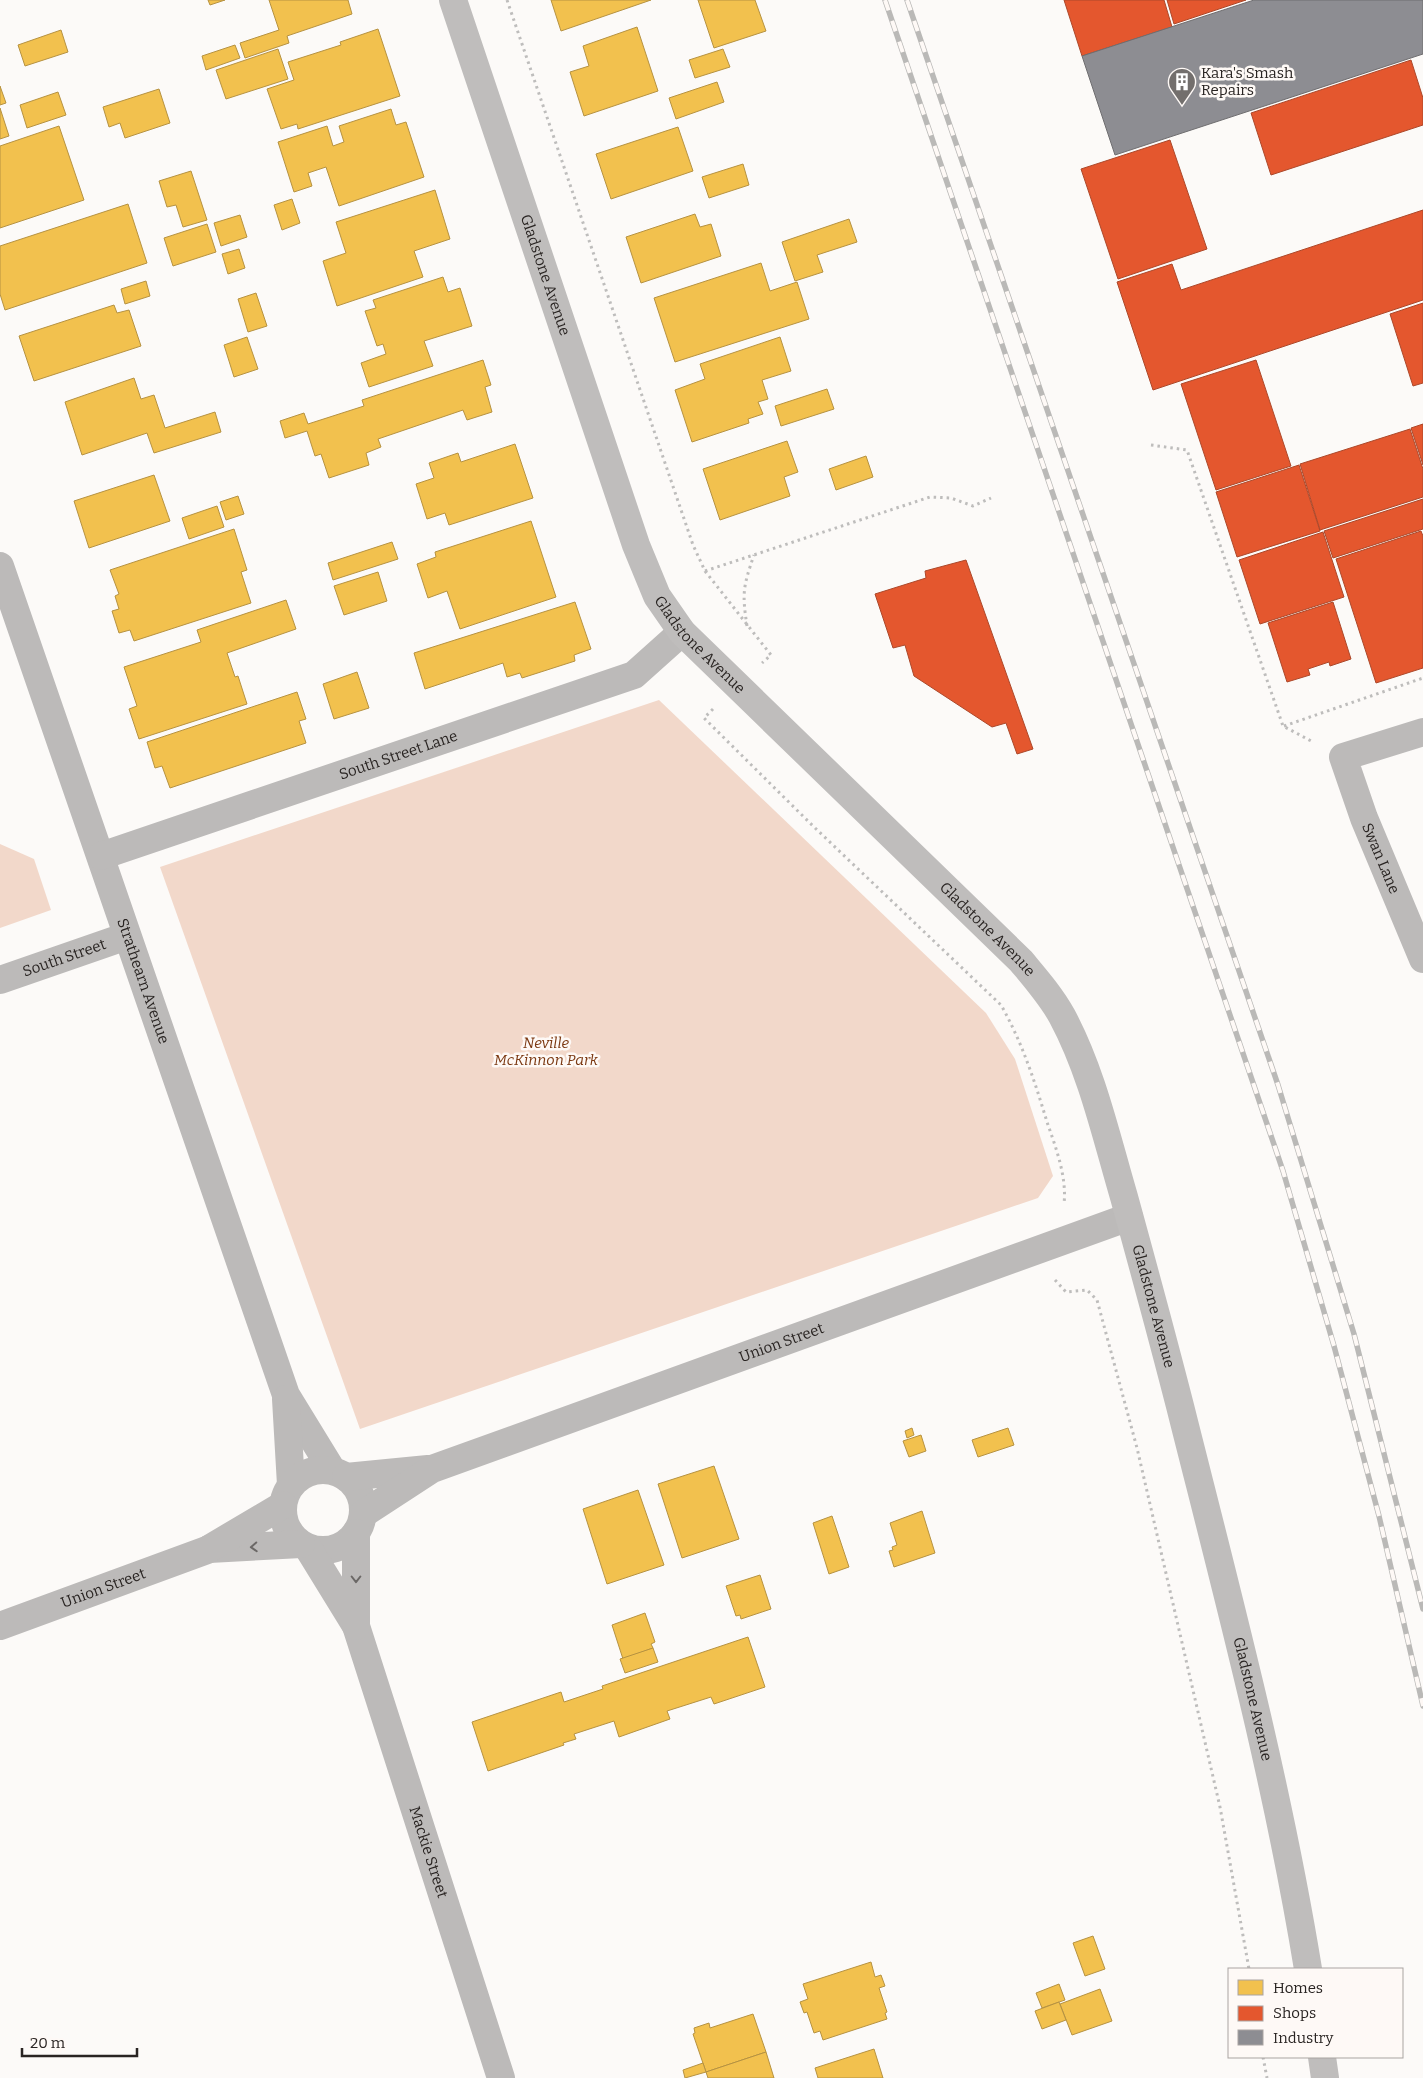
<svg xmlns="http://www.w3.org/2000/svg" width="1423" height="2078" font-family="Bitter,serif">
<style>
.green{fill:#f2d8ca}
.homes{fill:#f2c14e;stroke:#b69241}
.shops{fill:#e4572e;stroke:#ac482a}
.industry{fill:#8d8d92;stroke:#6f6e70}
.lines{fill:none;stroke-linecap:round;stroke-linejoin:round}
.path{stroke:#bebdbc;stroke-width:3;stroke-dasharray:2.5 4;stroke-linecap:butt}
.minor{stroke:#bcbab9;stroke-width:28}
.major{stroke:#bfbdbc;stroke-width:28}
.rail-casing{stroke:#bab9b7;stroke-width:5.5}
.rail{stroke:#fef9f6;stroke-width:4;stroke-dasharray:11;stroke-linecap:butt}
.oneway{stroke:#6b6866}
.labels{text-anchor:middle;dominant-baseline:central;stroke-width:5;stroke-linejoin:round;paint-order:stroke}
.poi-label{font-size:15px;fill:#292422;stroke:#fef9f6;text-anchor:start}
.street-label{font-size:15px;fill:#292422;stroke:#fef9f6}
.park-label{font-size:15px;font-style:italic;fill:#7b3811;stroke:#fef9f6}
</style>
<rect width="100%" height="100%" fill="#fcfaf8"/>
<g class="green">
<path d="M659,700l327,313 29,46 38,117 -15,22 -678,231 -200,-562z"/>
<path d="M0,844l34,15 17,51 -51,18z"/>
</g>
<g class="homes">
<path d="M208,0h17l-15,5z"/>
<path d="M269,0h79l4,14 -65,22 2,7 -44,15 -5,-15 39,-13z"/>
<path d="M551,0h100l-90,31z"/>
<path d="M698,0h57l11,31 -52,17z"/>
<path d="M637,27l21,64 -74,25 -14,-44 19,-6 -6,-20z"/>
<path d="M378,29l22,67 -102,33 -1,-5 -16,5 -14,-40 27,-9 -6,-18 53,-17 -1,-3z"/>
<path d="M61,30l7,22 -43,14 -7,-21z"/>
<path d="M235,45l5,13 -34,12 -4,-14z"/>
<path d="M278,49l10,30 -62,20 -10,-29z"/>
<path d="M723,49l7,18 -35,11 -6,-18z"/>
<path d="M717,82l7,20 -48,17 -7,-21z"/>
<path d="M0,86l6,17 -6,2z"/>
<path d="M159,89l11,34 -45,15 -5,-15 -11,4 -6,-20z"/>
<path d="M58,92l8,23 -39,13 -7,-23z"/>
<path d="M0,108l9,28 -9,3z"/>
<path d="M391,109l5,16 10,-3 18,55 -85,29 -13,-39 -18,6 4,13 -18,6 -16,-50 49,-16 6,20 11,-4 -5,-16z"/>
<path d="M59,126l25,74 -84,28v-82z"/>
<path d="M678,127l15,44 -82,28 -15,-45z"/>
<path d="M743,164l6,21 -40,13 -7,-21z"/>
<path d="M191,171l16,49 -24,7 -7,-22 -9,2 -8,-26z"/>
<path d="M435,190l15,49 -36,12 9,26 -86,29 -14,-45 23,-8 -10,-31z"/>
<path d="M292,199l8,24 -18,7 -8,-25z"/>
<path d="M128,204l19,59 -142,47 -5,-16v-48z"/>
<path d="M695,214l5,13 11,-3 10,32 -80,27 -15,-46z"/>
<path d="M240,215l7,22 -26,9 -7,-23z"/>
<path d="M849,219l8,23 -40,13 6,17 -28,9 -13,-39z"/>
<path d="M207,224l9,28 -43,14 -9,-28z"/>
<path d="M239,249l6,19 -17,6 -6,-20z"/>
<path d="M761,263l9,28 27,-9 12,37 -134,43 -21,-64z"/>
<path d="M443,277l5,15 12,-4 12,38 -48,15 9,25 -64,21 -8,-24 25,-9 -3,-10 -6,2 -12,-35 11,-3 -3,-8z"/>
<path d="M146,281l4,15 -25,8 -4,-15z"/>
<path d="M256,293l11,33 -19,6 -10,-33z"/>
<path d="M114,305l3,8 12,-3 12,36 -107,35 -15,-45z"/>
<path d="M247,337l11,32 -24,8 -10,-32z"/>
<path d="M780,337l11,34 -29,9 6,19 -10,3 5,12 -15,5 1,4 -57,19 -17,-52 30,-11 -5,-15z"/>
<path d="M483,360l8,25 -6,2 7,25 -25,8 -4,-10 -85,29 3,8 -15,6 3,12 -40,13 -8,-24 -6,2 -8,-25 -22,7 -5,-17 24,-8 4,11 56,-18 -2,-6z"/>
<path d="M134,378l7,21 13,-4 11,33 50,-16 6,20 -67,21 -7,-20 -65,22 -17,-53z"/>
<path d="M827,389l7,20 -53,17 -6,-20z"/>
<path d="M787,441l11,31 -14,5 6,19 -70,24 -17,-51z"/>
<path d="M515,444l18,54 -84,27 -4,-12 -18,6 -11,-35 18,-6 -5,-15 29,-10 3,9z"/>
<path d="M866,456l7,21 -37,13 -7,-21z"/>
<path d="M154,475l16,46 -81,27 -15,-47z"/>
<path d="M238,496l6,18 -18,6 -6,-18z"/>
<path d="M217,506l7,21 -35,12 -7,-21z"/>
<path d="M531,521l25,76 -96,32 -13,-38 -19,7 -11,-34 19,-7 -1,-5z"/>
<path d="M234,529l13,41 -6,2 10,31 -117,38 -4,-11 -11,3 -7,-22 7,-2 -4,-13 4,-2 -9,-24z"/>
<path d="M392,542l6,17 -65,21 -5,-17z"/>
<path d="M378,572l9,29 -43,14 -10,-29z"/>
<path d="M286,600l10,29 -69,24 8,24 3,-1 9,28 -108,35 -10,-30 8,-3 -13,-39 77,-25 -4,-12z"/>
<path d="M575,602l16,47 -17,6 1,6 -53,17 -2,-5 -13,4 -4,-14 -78,26 -11,-36z"/>
<path d="M357,672l12,36 -35,11 -11,-35z"/>
<path d="M297,692l9,27 -7,2 7,22 -136,45 -8,-22 -7,2 -8,-26z"/>
<path d="M912,1428l2,7 -7,3 -2,-7z"/>
<path d="M1008,1428l6,17 -36,12 -6,-17z"/>
<path d="M921,1435l5,16 -17,6 -6,-16z"/>
<path d="M714,1466l25,73 -57,19 -24,-74z"/>
<path d="M638,1490l26,75 -57,19 -24,-75z"/>
<path d="M922,1511l13,42 -41,14 -5,-16 4,-1 -1,-3 5,-2 -7,-22z"/>
<path d="M832,1516l17,51 -20,7 -16,-51z"/>
<path d="M760,1575l11,34 -30,10 -1,-4 -4,1 -10,-30z"/>
<path d="M645,1613l10,29 -4,2 2,4 -30,11 -11,-34z"/>
<path d="M748,1637l17,50 -51,17 -3,-7 -44,14 3,8 -51,18 -5,-16 -40,13 2,5 -13,4 1,2 -76,26 -16,-49 89,-30 3,10 39,-13 -1,-3z"/>
<path d="M653,1648l5,14 -33,11 -5,-14z"/>
<path d="M1093,1936l12,33 -20,7 -12,-33z"/>
<path d="M871,1962l4,15 6,-2 4,11 -6,2 8,24 -2,1 2,6 -64,21 -3,-9 -6,2 -7,-21 -3,1 -4,-11 8,-3 -5,-15z"/>
<path d="M1059,1984l6,16 -23,8 -6,-15z"/>
<path d="M1100,1989l12,32 -40,14 -12,-31z"/>
<path d="M1059,2002l7,18 -24,9 -7,-18z"/>
<path d="M753,2014l13,38 -60,20 -13,-38 2,-1 -1,-5 15,-5 1,5z"/>
<path d="M874,2049l9,29h-65l-3,-10z"/>
<path d="M766,2052l8,26h-66l-2,-6z"/>
<path d="M703,2063l3,9 -21,6 -2,-8z"/>
</g>
<g class="shops">
<path d="M1064,0h100l8,27 -90,29z"/>
<path d="M1167,0h79l-72,24z"/>
<path d="M1411,60l12,38v27l-152,50 -20,-62z"/>
<path d="M1170,140l37,109 -89,30 -37,-110z"/>
<path d="M1423,210v90l-270,90 -36,-108 55,-18 9,26z"/>
<path d="M1423,303v80l-10,3 -23,-72z"/>
<path d="M1256,360l35,106 -75,24 -35,-106z"/>
<path d="M1423,424v41l-12,-37z"/>
<path d="M1410,429l13,40v28l-103,33 -20,-66z"/>
<path d="M1299,465l21,66 -83,26 -21,-65z"/>
<path d="M1423,499v30l-90,29 -9,-27z"/>
<path d="M1421,531l2,5v132l-47,15 -40,-124z"/>
<path d="M1323,532l21,65 -84,27 -21,-64z"/>
<path d="M966,560l67,189 -16,5 -11,-31 -14,4 -78,-51 -9,-31 -12,3 -18,-54 51,-16 -1,-7z"/>
<path d="M1333,602l18,57 -21,7 -1,-4 -21,7 2,6 -23,7 -19,-59z"/>
</g>
<path class="industry" d="M1254,0h169v54l-308,101 -33,-99z"/>
<g class="lines">
<g class="path">
<path d="M507,0l186,545 12,26 66,84 -9,8"/>
<path d="M1151,445l36,5 96,276 30,16"/>
<path d="M705,571l225,-74 21,1 22,8 18,-8"/>
<path d="M747,626c-5,-33 -4,-39 7,-71"/>
<path d="M713,709l-9,9 110,109 187,178c21,37 34,77 46,117 9,26 20,55 17,82"/>
<path d="M1284,726l139,-48"/>
<path d="M1055,1280l11,12 21,-2 10,10 40,148 83,359 29,162"/>
<path d="M1263,2057l4,21"/>
</g>
<g class="minor">
<path id="s1" d="M0,566l286,829 46,75"/>
<path id="s2" d="M1423,732l-80,25 21,61 59,141"/>
<path id="s3" d="M101,856l533,-181 48,-43"/>
<path id="s4" d="M0,980l127,-44"/>
<path d="M286,1399l5,86"/>
<circle cx="323" cy="1510" r="40"/>
<path d="M346,1477l82,-8"/>
<path id="s5" d="M363,1514l69,-45 697,-252"/>
<path id="s6" d="M308,1548l48,78 145,452"/>
<path d="M209,1549l92,-5"/>
<path id="s7" d="M0,1626l207,-76 76,-45"/>
<path d="M356,1626v-93"/>
</g>
<g class="major">
<path id="s8" d="M453,0l183,545 21,51 25,36 339,329c15,18 30,35 41,55 30,56 44,120 62,181 19,69 38,139 56,209 47,187 97,373 128,563"/>
<path d="M1322,2057l3,21"/>
</g>
<defs>
<g id="rail">
<path d="M885,0l398,1171 51,175 45,170 44,190"/>
<path d="M907,0l371,1085 76,249 69,275"/>
</g>
</defs>
<use href="#rail" class="rail-casing"/>
<use href="#rail" class="rail"/>
</g>
<defs><path id="oneway-chevron" d="M-2-3.5L2.5 0L-2 3.5" fill="none" stroke-width="1.6" stroke-linecap="round" stroke-linejoin="round" transform="scale(1.25)"/></defs>
<g class="oneway">
<use href="#oneway-chevron" transform="translate(254 1547) rotate(177)"/>
<use href="#oneway-chevron" transform="translate(356 1579) rotate(90)"/>
</g>
<defs>
<symbol id="building-pin" viewBox="-11 -11 22 30"><path d="M0 17L-7.5 6A9.5 9.5 0 1 1 7.5 6Z" fill="#736f6d" stroke="#fef9f6"/><path d="M-4-6H4V6H1V3H-1V6H-4ZM-2.5-4.3h1.7v1.8h-1.7ZM.8-4.3h1.7v1.8H.8ZM-2.5-1h1.7V.8h-1.7ZM.8-1h1.7V.8H.8Z" fill="#fff"/></symbol>
</defs>
<g fill-rule="evenodd">
<use href="#building-pin" x="1166" y="66" width="32" height="43"/>
</g>
<g class="labels">
<g class="poi-label">
<text x="1201" y="73">Kara's Smash<tspan x="1201" dy="17">Repairs</tspan></text>
</g>
<g class="street-label">
<text stroke="none"><textPath href="#s8" startOffset="290">Gladstone Avenue</textPath></text>
<text stroke="none"><textPath href="#s8" startOffset="695">Gladstone Avenue</textPath></text>
<text stroke="none"><textPath href="#s3" startOffset="314">South Street Lane</textPath></text>
<text stroke="none"><textPath href="#s2" startOffset="192">Swan Lane</textPath></text>
<text stroke="none"><textPath href="#s8" startOffset="1100">Gladstone Avenue</textPath></text>
<text stroke="none"><textPath href="#s4" startOffset="68">South Street</textPath></text>
<text stroke="none"><textPath href="#s1" startOffset="439">Strathearn Avenue</textPath></text>
<text stroke="none"><textPath href="#s8" startOffset="1520">Gladstone Avenue</textPath></text>
<text stroke="none"><textPath href="#s5" startOffset="454">Union Street</textPath></text>
<text stroke="none"><textPath href="#s7" startOffset="110">Union Street</textPath></text>
<text stroke="none"><textPath href="#s8" startOffset="1925">Gladstone Avenue</textPath></text>
<text stroke="none"><textPath href="#s6" startOffset="329">Mackie Street</textPath></text>
</g>
<g class="park-label">
<text x="546" y="1043">Neville<tspan x="546" dy="17">McKinnon Park</tspan></text>
</g>
</g>
<rect x="1228" y="1968" width="175" height="90" fill="#fef9f6" stroke="#a9a4a1"/>
<rect x="1238" y="1980" width="25" height="15" fill="#f2c14e" stroke="#a9a4a1"/>
<text x="1273" y="1993" font-size="15" fill="#292422">Homes</text>
<rect x="1238" y="2006" width="25" height="15" fill="#e4572e" stroke="#a9a4a1"/>
<text x="1273" y="2018" font-size="15" fill="#292422">Shops</text>
<rect x="1238" y="2030" width="25" height="15" fill="#8d8d92" stroke="#a9a4a1"/>
<text x="1273" y="2043" font-size="15" fill="#292422">Industry</text>
<path d="M22 2048v8h115v-8" fill="none" stroke="#292422" stroke-width="2.5"/>
<text x="30" y="2048" font-size="15" fill="#292422" stroke="#fef9f6" stroke-width="4" paint-order="stroke">20 m</text>
</svg>
